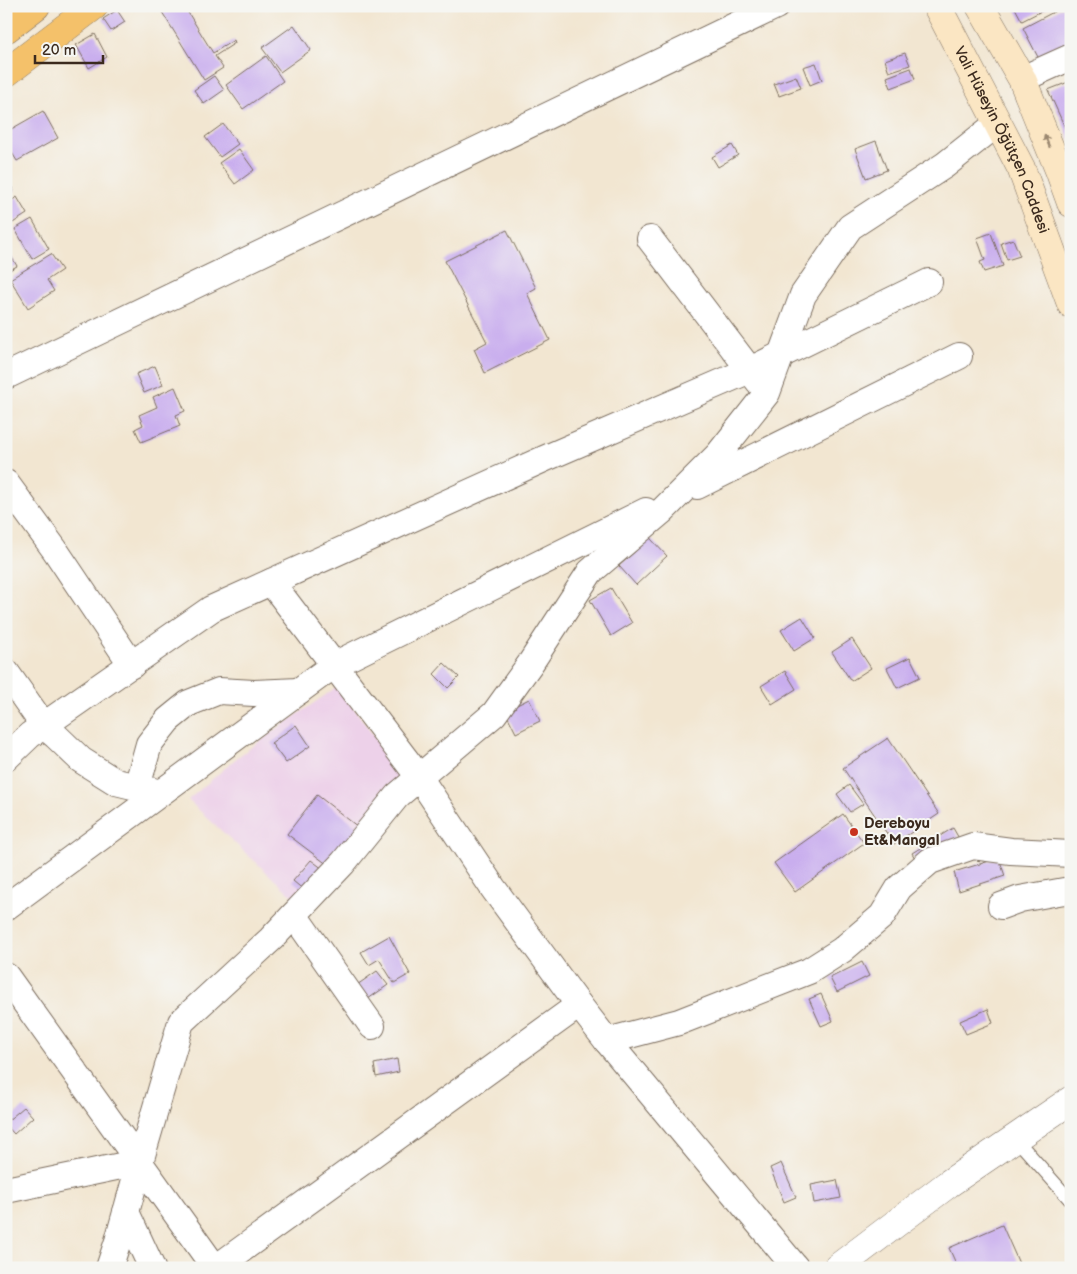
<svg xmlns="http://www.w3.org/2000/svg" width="1077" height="1274" font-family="'Balsamiq Sans',sans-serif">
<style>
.built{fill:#edd1e9}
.building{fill:#c9aeee}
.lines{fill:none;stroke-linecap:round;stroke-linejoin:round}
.service-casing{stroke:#7b6c5d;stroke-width:14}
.minor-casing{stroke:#7b6c5d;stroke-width:28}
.tertiary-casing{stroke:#7b6c5d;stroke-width:29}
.secondary-casing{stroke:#7b6c5d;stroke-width:29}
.primary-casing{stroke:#7b6c5d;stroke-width:29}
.service{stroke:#fff;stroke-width:12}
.minor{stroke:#fff;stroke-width:26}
.tertiary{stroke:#fff;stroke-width:28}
.secondary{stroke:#fbe6c3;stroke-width:28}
.primary{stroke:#f4c16a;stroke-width:28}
.oneway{fill:#9b8870}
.poi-dot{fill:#c8321e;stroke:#f6f6f2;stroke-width:2}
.labels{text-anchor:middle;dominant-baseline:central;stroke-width:4;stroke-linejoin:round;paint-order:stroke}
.street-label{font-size:15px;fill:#3b2a1e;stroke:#f6f6f2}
.poi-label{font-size:15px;font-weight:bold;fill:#3b2a1e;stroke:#f6f6f2;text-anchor:start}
</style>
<rect width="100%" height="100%" fill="#f6f6f2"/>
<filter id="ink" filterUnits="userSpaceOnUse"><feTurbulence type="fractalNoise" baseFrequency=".02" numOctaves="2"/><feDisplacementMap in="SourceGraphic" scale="10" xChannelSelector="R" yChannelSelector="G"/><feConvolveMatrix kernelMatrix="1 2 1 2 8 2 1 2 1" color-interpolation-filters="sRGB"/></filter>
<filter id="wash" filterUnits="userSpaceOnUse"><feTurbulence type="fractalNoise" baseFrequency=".0096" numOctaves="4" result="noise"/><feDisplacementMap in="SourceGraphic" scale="20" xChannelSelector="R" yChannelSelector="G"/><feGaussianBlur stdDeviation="1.12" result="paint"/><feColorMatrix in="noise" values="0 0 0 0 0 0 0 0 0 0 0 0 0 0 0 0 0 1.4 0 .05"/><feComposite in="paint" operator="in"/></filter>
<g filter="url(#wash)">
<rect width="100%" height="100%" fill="#f2e6d1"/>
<path class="built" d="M338,686l66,93 -104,124 -112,-103 51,-44z"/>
<g id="blocks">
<g class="building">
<path d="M171,6h13l29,47 21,-13 1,3 -20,13 8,12 -19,12 -42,-68z"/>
<path d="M1014,6h37l-29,15z"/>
<path d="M1065,6h5l1,2v39l-30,16 -18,-35z"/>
<path d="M117,10l8,12 -14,9 -8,-12z"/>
<path d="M294,25l17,25 -31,22 -18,-24z"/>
<path d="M95,34l12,23 -18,11 -13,-23z"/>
<path d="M905,53l5,12 -21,7 -4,-12z"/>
<path d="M266,56l17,25 -40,28 -17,-24z"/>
<path d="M816,63l6,17 -12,5 -7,-18z"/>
<path d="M911,68l4,11 -24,9 -4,-11z"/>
<path d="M214,76l10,14 -20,14 -10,-14z"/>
<path d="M796,76l5,12 -22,8 -5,-12z"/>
<path d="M1071,81v60l-23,-51z"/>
<path d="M43,111l15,27 -41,23 -11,-18v-11z"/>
<path d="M223,124l15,20 -18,13 -15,-20z"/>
<path d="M876,141l11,29 -21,8 -11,-29z"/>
<path d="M732,145l6,10 -20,12 -6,-10z"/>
<path d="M239,149l15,21 -19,14 -16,-21z"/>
<path d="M6,178l8,13 -8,5z"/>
<path d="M17,197l10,17 -19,12 -2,-3v-19z"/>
<path d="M32,219l17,30 -17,10 -17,-30z"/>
<path d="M507,230l29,58 -9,5 23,47 -65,33 -11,-24 13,-7 -42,-81z"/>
<path d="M991,233l12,33 -19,6 -4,-10 5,-2 -8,-22z"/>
<path d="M1013,239l7,17 -13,4 -6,-17z"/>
<path d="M6,248l11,18 -11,6z"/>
<path d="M51,254l11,16 -15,10 7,11 -26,17 -18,-29z"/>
<path d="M155,366l8,19 -19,8 -8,-19z"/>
<path d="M175,387l10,24 -9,4 4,11 -39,16 -6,-13 8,-4 -4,-10 18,-8 -4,-10z"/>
<path d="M650,538l17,18 -31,29 -17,-19z"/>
<path d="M611,588l21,35 -21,13 -21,-36z"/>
<path d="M802,617l13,21 -21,13 -13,-21z"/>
<path d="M852,639l19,29 -20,13 -19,-29z"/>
<path d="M910,657l10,20 -23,11 -10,-20z"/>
<path d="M444,663l15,14 -11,11 -14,-14z"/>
<path d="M785,671l11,18 -24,15 -11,-18z"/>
<path d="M529,699l11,22 -24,12 -11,-22z"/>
<path d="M296,725l14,21 -24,17 -15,-20z"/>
<path d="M888,738l51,76 -45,30 -51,-76z"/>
<path d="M849,785l14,19 -13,8 -13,-18z"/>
<path d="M317,795l41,32 -30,38 -41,-31z"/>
<path d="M843,814l21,29 -69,49 -21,-29z"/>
<path d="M953,828l8,14 -41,25 -8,-14z"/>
<path d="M999,858l6,18 -46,15 -5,-19z"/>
<path d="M311,860l12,9 -18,22 -12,-10z"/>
<path d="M389,936l21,38 -16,9 -15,-24 -10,6 -8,-13z"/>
<path d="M862,962l7,14 -32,16 -7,-14z"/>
<path d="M377,971l11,14 -20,14 -11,-14z"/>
<path d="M821,994l12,27 -12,5 -12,-27z"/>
<path d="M988,1009l5,14 -27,11 -6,-13z"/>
<path d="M397,1059l2,13 -23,5 -2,-13z"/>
<path d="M24,1107l9,10 -19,17 -8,-9v-3z"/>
<path d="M781,1163l15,34 -12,5 -14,-34z"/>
<path d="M837,1180l4,18 -27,5 -3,-18z"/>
<path d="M1002,1225l19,43h-63l-9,-20z"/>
</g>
</g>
</g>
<g filter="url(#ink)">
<use href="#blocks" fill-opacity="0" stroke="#7b6c5d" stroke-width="1"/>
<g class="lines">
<defs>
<path id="service" d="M1015,1138l56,63"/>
<g id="minor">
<path d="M1022,79l49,-22"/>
<path d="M650,239l109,143"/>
<path d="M6,376l770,-370"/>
<path d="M6,483l49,67 77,115"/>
<path d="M697,486l262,-130"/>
<path d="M271,582l63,83 312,-154"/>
<path d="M6,672l38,54 12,10 25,24 35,22 37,9"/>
<path d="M6,758l24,-23 181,-126 335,-151 204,-88 179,-88"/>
<path d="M137,787l12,-43 19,-24 21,-17 30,-12 35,2 45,-2"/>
<path d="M1001,906l19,-7 44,-8 7,1"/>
<path d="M6,907l328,-242 85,112 74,111 86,117 28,36 189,227"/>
<path d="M294,915l78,111"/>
<path d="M6,976l209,292"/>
<path d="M607,1041l72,-19 130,-51 33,-21 40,-34 17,-28 31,-27 43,-15 38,5 60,3"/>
<path d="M6,1190l134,-28"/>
<path d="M126,1212l26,56"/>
<path d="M109,1268l9,-27 22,-79 41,-140 90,-83 72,-76 54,-67 97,-82 36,-50 60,-92 72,-61 56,-56 49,-62 36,-98 47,-68 95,-62 53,-42"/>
<path d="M216,1268l363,-263"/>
</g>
<path id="tertiary" d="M837,1268l111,-84 123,-84"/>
<g id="secondary">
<path id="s1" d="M937,6l84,162 50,136"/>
<path d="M980,6l42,73 37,91 12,33"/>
</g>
<g id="primary">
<path d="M6,29l30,-23"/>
<path d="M6,73l88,-67"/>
</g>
</defs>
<use href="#service" class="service-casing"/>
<use href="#minor" class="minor-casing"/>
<use href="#tertiary" class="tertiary-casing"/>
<use href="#secondary" class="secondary-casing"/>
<use href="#primary" class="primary-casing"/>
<use href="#service" class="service"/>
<use href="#minor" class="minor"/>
<use href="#tertiary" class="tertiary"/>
<use href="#secondary" class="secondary"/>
<use href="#primary" class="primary"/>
</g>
<defs><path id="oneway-solid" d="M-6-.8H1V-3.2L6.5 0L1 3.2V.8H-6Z" transform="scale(1.25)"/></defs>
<use class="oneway" href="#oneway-solid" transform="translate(1047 141) rotate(-112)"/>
</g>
<circle class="poi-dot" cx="854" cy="832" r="5"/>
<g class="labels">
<g class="street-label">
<text stroke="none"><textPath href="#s1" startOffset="149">Vali Hüseyin Öğütçen Caddesi</textPath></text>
</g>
<g class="poi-label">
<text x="864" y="823">Dereboyu<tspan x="864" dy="17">Et&amp;Mangal</tspan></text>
</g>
</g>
<rect width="1077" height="1274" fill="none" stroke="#f6f6f2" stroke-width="25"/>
<path d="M35 55v8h68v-8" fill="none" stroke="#3b2a1e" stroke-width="2.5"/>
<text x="42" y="55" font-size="15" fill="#3b2a1e" stroke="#f6f6f2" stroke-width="4" paint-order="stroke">20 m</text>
</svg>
